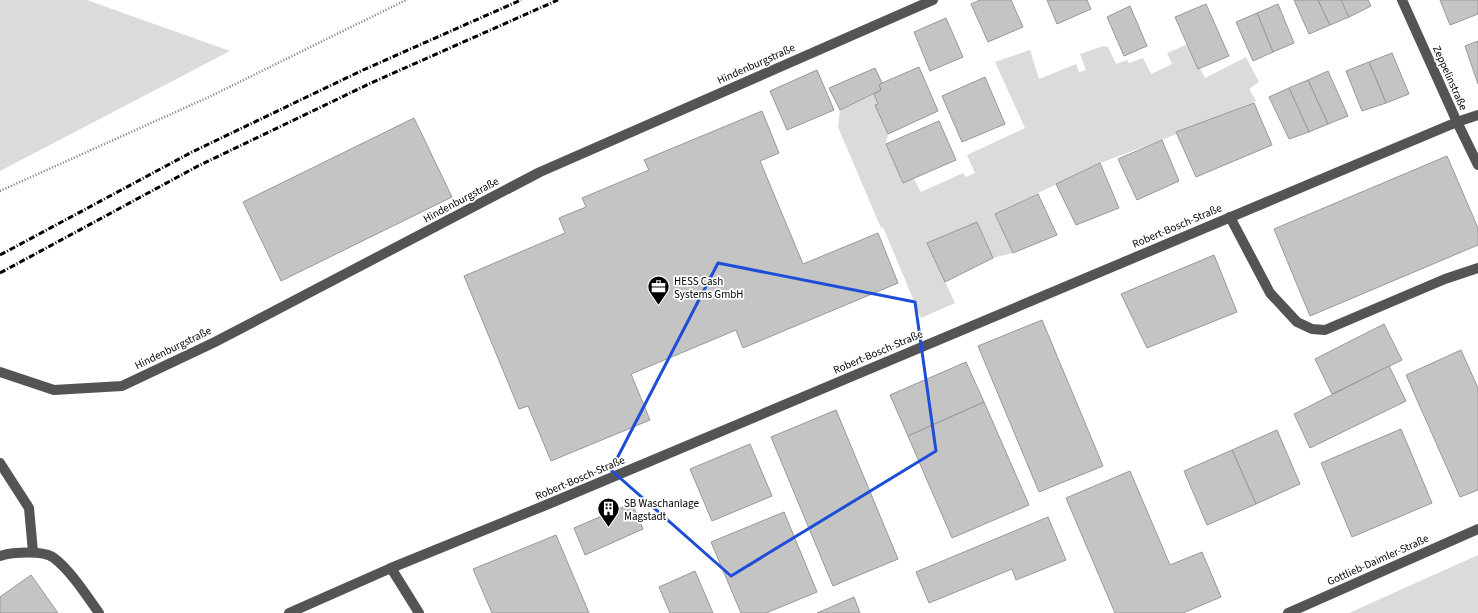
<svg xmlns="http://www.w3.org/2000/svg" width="1478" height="613" font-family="'Source Sans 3',sans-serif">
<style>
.green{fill:#dbdbdb}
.building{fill:#c4c4c4;stroke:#989898}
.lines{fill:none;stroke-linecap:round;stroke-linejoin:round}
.path{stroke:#767676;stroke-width:2.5;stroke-dasharray:1 2;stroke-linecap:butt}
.minor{stroke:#545454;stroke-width:10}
.rail{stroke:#000;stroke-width:3;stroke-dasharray:6 2 1 2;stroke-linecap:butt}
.marked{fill:none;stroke:#1d4ed8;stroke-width:3;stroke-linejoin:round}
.labels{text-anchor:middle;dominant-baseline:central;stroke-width:3.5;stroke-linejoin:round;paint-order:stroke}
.street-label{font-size:11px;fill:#000;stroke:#fff}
.poi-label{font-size:11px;fill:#000;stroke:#fff;text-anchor:start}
</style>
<rect width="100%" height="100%" fill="#fff"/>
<g class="green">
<path d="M0,0h87l143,51 -230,120z"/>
<path d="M1188,44l17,34 41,-21 13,25 -10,7 7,12 -94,39 -62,23 -105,51 18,39 -20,5 -16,-36 -50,21 28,60 -34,15 -38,-91 -2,1 -43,-101 2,-17 34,-16 4,10 -2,1 12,29 -2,10 17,39 11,-4 7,13 42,-19 3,4 9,-4 -8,-18 58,-27 -30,-66 35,-12 9,29 37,-15 3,8 7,-2 -6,-16 23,-8 5,1 8,17 11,-4 2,3 14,-5 8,16 21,-10 -5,-11z"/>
<path d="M1478,555v58h-129z"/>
</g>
<g class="building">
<path d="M980,0h31l12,27 -35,15 -17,-38z"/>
<path d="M1047,0h40l4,9 -34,15z"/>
<path d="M1294,0h24l12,25 -21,9z"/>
<path d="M1318,0h23l8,17 -19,8z"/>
<path d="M1341,0h27l3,6 -22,11z"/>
<path d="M1440,0h38v14l-28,11z"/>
<path d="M1206,4l23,52 -31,13 -23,-52z"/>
<path d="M1278,4l16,39 -21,9 -16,-39z"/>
<path d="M1130,6l17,40 -23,10 -17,-39z"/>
<path d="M1257,13l16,39 -20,9 -17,-39z"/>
<path d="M946,18l17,39 -33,14 -16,-39z"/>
<path d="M1478,41v43l-13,-38z"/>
<path d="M1392,53l17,41 -23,9 -17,-41z"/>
<path d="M1369,62l17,41 -24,8 -16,-40z"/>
<path d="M919,67l19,44 -50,23 -13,-29 3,-1 -4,-10 7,-4 -2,-5 3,-2z"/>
<path d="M875,68l7,15 -3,2 2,5 -41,20 -11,-22z"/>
<path d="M817,70l17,40 -47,20 -17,-39z"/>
<path d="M1328,71l20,45 -20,8 -20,-44z"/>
<path d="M985,77l20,47 -43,18 -20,-46z"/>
<path d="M1308,80l20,44 -19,8 -20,-44z"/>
<path d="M1289,88l20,44 -20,7 -20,-42z"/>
<path d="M1254,103l18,42 -76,32 -20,-45z"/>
<path d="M762,111l17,42 -19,8 43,103 75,-31 20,50 -155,65 -7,-18 -105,44 19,46 -99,41 -23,-55 -9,3 -55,-133 101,-43 -6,-15 27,-11 -4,-9 67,-28 -5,-10z"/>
<path d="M414,118l38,79 -171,84 -38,-79z"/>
<path d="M939,121l17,39 -53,23 -17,-39z"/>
<path d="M1162,140l17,41 -42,19 -19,-41z"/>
<path d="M1447,156l31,72v17l-168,71 -36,-87z"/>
<path d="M1100,163l19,45 -43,17 -20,-41z"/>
<path d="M1038,194l19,41 -44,18 -18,-39z"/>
<path d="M977,222l16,36 -48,24 -18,-39z"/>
<path d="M1214,255l23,57 -90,36 -26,-54z"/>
<path d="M1042,320l61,146 -64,26 -61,-146z"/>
<path d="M1384,324l18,36 -70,34 -17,-35z"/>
<path d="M1461,350l17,38v102l-18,7 -54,-122z"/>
<path d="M966,362l18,40 -76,34 -18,-41z"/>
<path d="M1389,366l17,35 -96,47 -16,-34z"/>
<path d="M984,402l45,103 -77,33 -44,-102z"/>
<path d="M836,410l62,149 -65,27 -62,-149z"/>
<path d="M1401,429l31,74 -80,34 -31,-74z"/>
<path d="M1277,430l23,54 -44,20 -24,-54z"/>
<path d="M750,444l22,52 -60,25 -22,-52z"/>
<path d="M1232,450l24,54 -49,21 -23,-54z"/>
<path d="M1130,471l40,94 32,-13 19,45 -38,16h-68l-49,-115z"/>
<path d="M632,503l11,26 -58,26 -11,-27z"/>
<path d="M784,512l33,80 -51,21h-25l-30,-71z"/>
<path d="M1048,517l18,43 -50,20 -4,-11 -83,34 -13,-31z"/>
<path d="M556,535l33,78h-97l-19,-44z"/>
<path d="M695,571l18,42h-43l-11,-26z"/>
<path d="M31,575l27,38h-58v-16z"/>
<path d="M854,597l6,16h-43z"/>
</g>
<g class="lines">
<path class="path" d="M0,191l209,-94 197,-97"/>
<g class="minor">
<path d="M1402,0l55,122 21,43"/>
<path d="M1230,217l40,76 27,29 15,7 13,1 120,-51 33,-11"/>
<path d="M0,372l54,18 68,-4 93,-44 325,-170 393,-172"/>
<path d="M0,463l29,45 4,44"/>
<path d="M0,556c12,-4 44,-6 54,2 17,13 33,38 45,55"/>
<path d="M391,568l28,45"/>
<path d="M289,613l102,-45 155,-63 911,-383 21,-7"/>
<path d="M1288,613l190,-84"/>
</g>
<g class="rail">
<path d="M0,255l192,-103 171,-82 158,-70"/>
<path d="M0,273l198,-107 173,-83 187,-83"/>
</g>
</g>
<path class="marked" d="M718,263l197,39 21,149 -205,125 -120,-106z"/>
<defs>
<symbol id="office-pin" viewBox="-11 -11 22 30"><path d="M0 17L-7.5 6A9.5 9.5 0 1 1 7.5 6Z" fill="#000" stroke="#fff"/><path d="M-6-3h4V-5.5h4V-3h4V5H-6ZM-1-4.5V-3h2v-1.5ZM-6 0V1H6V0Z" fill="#fff"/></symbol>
<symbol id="building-pin" viewBox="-11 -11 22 30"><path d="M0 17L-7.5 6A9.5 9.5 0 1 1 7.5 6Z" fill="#000" stroke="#fff"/><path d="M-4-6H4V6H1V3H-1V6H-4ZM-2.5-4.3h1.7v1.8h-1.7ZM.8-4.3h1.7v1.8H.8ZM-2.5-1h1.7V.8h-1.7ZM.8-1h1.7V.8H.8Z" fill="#fff"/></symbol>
</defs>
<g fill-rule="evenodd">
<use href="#office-pin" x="646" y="274" width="25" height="34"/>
<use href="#building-pin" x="596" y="496" width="25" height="34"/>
</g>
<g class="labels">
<g class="street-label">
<text transform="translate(756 64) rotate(-24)">Hindenburgstraße</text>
<text transform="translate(1450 78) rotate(66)">Zeppelinstraße</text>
<text transform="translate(461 200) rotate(-28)">Hindenburgstraße</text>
<text transform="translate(1177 226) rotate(-23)">Robert-Bosch-Straße</text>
<text transform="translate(173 348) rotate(-26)">Hindenburgstraße</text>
<text transform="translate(878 352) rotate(-23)">Robert-Bosch-Straße</text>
<text transform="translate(580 478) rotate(-23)">Robert-Bosch-Straße</text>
<text transform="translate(1378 560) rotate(-24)">Gottlieb-Daimler-Straße</text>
</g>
<g class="poi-label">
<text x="674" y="281">HESS Cash<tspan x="674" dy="13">Systems GmbH</tspan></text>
<text x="624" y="503">SB Waschanlage<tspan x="624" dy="13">Magstadt</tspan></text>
</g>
</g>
</svg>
